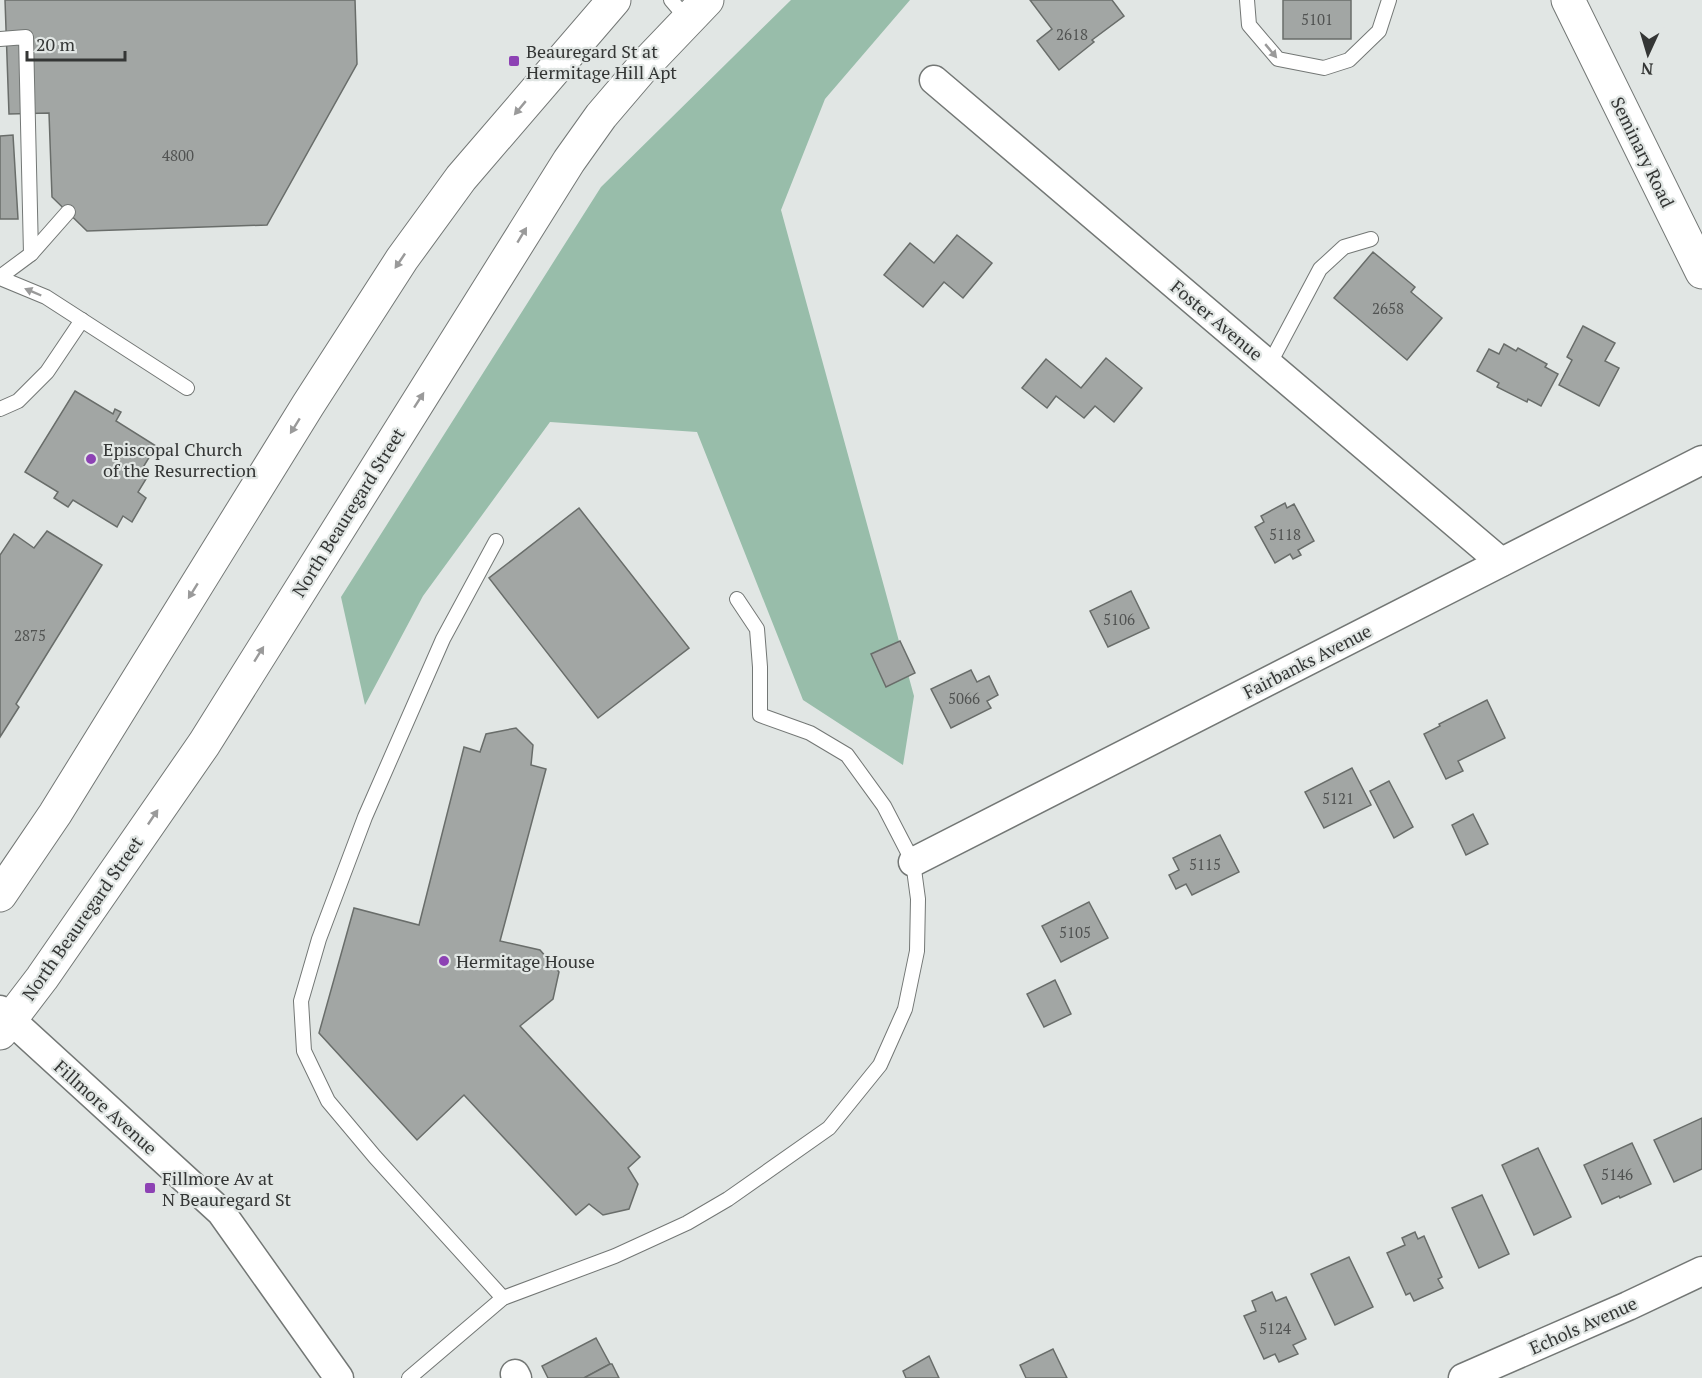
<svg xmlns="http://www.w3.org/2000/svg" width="1702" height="1378" font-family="'PT Serif',serif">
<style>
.forest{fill:#98bdaa}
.building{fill:#a2a6a4;stroke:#696d6a;stroke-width:1.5}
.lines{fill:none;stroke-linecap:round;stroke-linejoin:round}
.lane-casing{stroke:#737775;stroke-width:16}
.street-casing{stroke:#737775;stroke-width:31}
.secondary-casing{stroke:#737775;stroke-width:35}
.lane{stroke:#fff;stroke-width:14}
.street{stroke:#fff;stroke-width:28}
.secondary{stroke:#fff;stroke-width:33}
.oneway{fill:#9a9a9a}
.poi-dot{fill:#8d42b4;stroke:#e1e6e4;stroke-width:2}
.labels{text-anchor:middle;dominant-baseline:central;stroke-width:4.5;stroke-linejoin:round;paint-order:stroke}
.number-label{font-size:15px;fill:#505251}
.poi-label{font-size:18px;fill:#343635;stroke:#e1e6e4;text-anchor:start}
.street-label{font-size:18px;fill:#343635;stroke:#e1e6e4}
</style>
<rect width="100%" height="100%" fill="#e1e6e4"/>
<path class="forest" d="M791,0h119l-85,99 -44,111 133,486 -11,69 -100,-65 -106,-268 -147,-10 -127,174 -58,109 -24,-108 260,-410z"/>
<g class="building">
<path d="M5,0h350l2,64 -90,161 -180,6 -35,-34 -3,-84 -40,1z"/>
<path d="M1030,0h82l12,16 -32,24 2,2 -35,28 -22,-29 15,-12z"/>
<rect x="1283" y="0" width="68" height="39"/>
<path d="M13,135l5,84h-18v-83z"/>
<path d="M957,235l35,28 -29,35 -19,-16 -21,25 -39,-32 26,-32 24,20z"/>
<path d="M1373,252l42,35 -4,5 31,26 -35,42 -73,-62z"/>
<path d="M1583,326l32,17 -10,18 14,7 -20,38 -40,-21 13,-25 -5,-3z"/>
<path d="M1504,344l12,7 2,-3 29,16 -2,3 13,7 -17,32 -13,-7 -1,3 -30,-15 2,-4 -22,-12 12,-22 10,5z"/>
<path d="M1106,358l36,30 -28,34 -19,-16 -11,12 -28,-22 -9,12 -25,-20 24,-29 35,29z"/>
<path d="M75,391l38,23 2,-5 6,3 -5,9 40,25 -17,28 7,5 -8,13 8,6 -14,24 -9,-6 -6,11 -44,-27 -5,7 -14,-9 4,-6 -33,-20z"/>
<path d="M1285,503l2,5 7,-4 20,37 -16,9 3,5 -8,4 -3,-5 -15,9 -20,-36 9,-5 -3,-6z"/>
<path d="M579,508l110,140 -91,70 -109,-140z"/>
<path d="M47,531l55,34 -86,139 3,3 -19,30v-182l14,-21 20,14z"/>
<path d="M1131,591l18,37 -41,19 -18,-36z"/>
<path d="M900,641l15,32 -29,14 -15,-33z"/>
<path d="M971,670l6,12 12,-6 9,19 -11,6 4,7 -40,20 -20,-39z"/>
<path d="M1487,700l18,38 -47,23 5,10 -17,8 -22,-45 16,-8 -1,-2z"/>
<path d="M516,728l17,17 -2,20 15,4 -46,172 40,9 19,22 -6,27 -33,27 120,131 -12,11 10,16 -9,25 -26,6 -14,-11 -13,11 -112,-120 -47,45 -98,-107 35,-125 65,17 45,-178 16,5 6,-18z"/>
<path d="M1352,768l19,37 -47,23 -19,-36z"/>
<path d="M1389,781l24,46 -19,11 -24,-47z"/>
<path d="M1473,814l15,30 -22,11 -14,-30z"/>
<path d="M1220,835l19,37 -47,23 -6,-11 -10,5 -7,-14 10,-5 -6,-12z"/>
<path d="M1089,902l19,36 -47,24 -19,-36z"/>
<path d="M1055,980l16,34 -27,13 -17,-33z"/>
<path d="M1702,1118v51l-28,13 -20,-42z"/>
<path d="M1632,1143l19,41 -31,14 -1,-2 -17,8 -18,-39z"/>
<path d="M1538,1148l33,69 -37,18 -32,-70z"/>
<path d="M1482,1195l27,59 -30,14 -27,-60z"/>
<path d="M1415,1232l3,7 6,-3 18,41 -4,2 5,9 -29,13 -4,-8 -4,2 -19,-42 18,-8 -3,-7z"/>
<path d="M1349,1257l24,50 -38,18 -24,-51z"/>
<path d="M1272,1292l4,9 10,-4 20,42 -13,6 5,9 -19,8 -4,-8 -11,5 -20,-43 12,-5 -4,-10z"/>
<path d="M596,1338l14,26 -26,14h-36l-6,-12z"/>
<path d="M1053,1349l14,29h-41l-6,-13z"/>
<path d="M929,1356l10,22h-33l-3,-7z"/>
<path d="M610,1364h2l7,14h-35z"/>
</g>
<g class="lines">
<defs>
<g id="lane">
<path d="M671,0l17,20"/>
<path d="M1247,0l2,25 29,34 46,9 25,-8 30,-29 10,-31"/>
<path d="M0,39l26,-2 5,217"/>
<path d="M0,277l31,-23 37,-42"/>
<path d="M0,278l46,19 141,91"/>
<path d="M1269,365l51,-96 24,-22 27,-8"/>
<path d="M0,409l18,-8 29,-29 35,-52"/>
<path d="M496,541l-53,98 -78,178 -46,122 -18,62 3,50 24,50 47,56 128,141"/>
<path d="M409,1378l94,-80 112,-42 72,-33 41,-24 101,-71 51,-63 25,-56 12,-58 1,-52 -5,-37 -29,-56 -37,-51 -37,-22 -50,-18v-48l-3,-38 -20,-30"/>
</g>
<g id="street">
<path d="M934,80l567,482"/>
<path d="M913,862l789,-402"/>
<path d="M0,1010l221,202 118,166"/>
<path d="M515,1374l2,4"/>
<path d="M1463,1378l165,-72 74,-35"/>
</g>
<g id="secondary">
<path d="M1568,0l134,272"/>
<path d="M0,895l55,-81 253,-409 94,-146 59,-81 153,-178"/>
<path d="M0,1033l42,-55 162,-234 365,-583 32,-45 41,-48 65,-68"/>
</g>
</defs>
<use href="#lane" class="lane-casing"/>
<use href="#street" class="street-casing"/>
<use href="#secondary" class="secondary-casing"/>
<use href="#lane" class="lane"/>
<use href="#street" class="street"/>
<use href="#secondary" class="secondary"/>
</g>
<defs><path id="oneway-solid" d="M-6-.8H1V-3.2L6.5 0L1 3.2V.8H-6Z" transform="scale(1.5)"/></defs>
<g class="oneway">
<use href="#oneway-solid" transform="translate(1271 51) rotate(50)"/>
<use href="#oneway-solid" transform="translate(520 108) rotate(130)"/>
<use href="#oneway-solid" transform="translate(522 235) rotate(-59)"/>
<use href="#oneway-solid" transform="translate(400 261) rotate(124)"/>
<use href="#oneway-solid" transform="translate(33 292) rotate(-157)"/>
<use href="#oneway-solid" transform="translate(419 400) rotate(-57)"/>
<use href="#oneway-solid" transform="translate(295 426) rotate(122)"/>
<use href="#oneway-solid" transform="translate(193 591) rotate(122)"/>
<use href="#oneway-solid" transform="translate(259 654) rotate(-58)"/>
<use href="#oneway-solid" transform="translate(153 817) rotate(-56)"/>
</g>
<g class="poi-dot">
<rect x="508" y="55" width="12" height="12" rx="3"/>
<circle cx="91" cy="459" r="6"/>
<circle cx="444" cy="961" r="6"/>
<rect x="144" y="1182" width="12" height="12" rx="3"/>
</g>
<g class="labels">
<g class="number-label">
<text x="1317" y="19">5101</text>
<text x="1072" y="34">2618</text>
<text x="178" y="155">4800</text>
<text x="1388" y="308">2658</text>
<text x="1285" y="534">5118</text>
<text x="1119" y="619">5106</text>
<text x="30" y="635">2875</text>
<text x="964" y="698">5066</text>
<text x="1338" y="798">5121</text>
<text x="1205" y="864">5115</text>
<text x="1075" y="932">5105</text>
<text x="1617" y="1174">5146</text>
<text x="1275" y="1328">5124</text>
</g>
<g class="poi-label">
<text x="526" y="51">Beauregard St at<tspan x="526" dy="21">Hermitage Hill Apt</tspan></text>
<text x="103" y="449">Episcopal Church<tspan x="103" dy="21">of the Resurrection</tspan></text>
<text x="456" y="961">Hermitage House</text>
<text x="162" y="1178">Fillmore Av at<tspan x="162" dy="21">N Beauregard St</tspan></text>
</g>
<g class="street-label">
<text transform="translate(1643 152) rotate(64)">Seminary Road</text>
<text transform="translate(1217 320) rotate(40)">Foster Avenue</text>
<text transform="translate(348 512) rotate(-58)">North Beauregard Street</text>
<text transform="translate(1307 661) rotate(-27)">Fairbanks Avenue</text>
<text transform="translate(82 918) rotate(-55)">North Beauregard Street</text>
<text transform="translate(106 1107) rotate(42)">Fillmore Avenue</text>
<text transform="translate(1583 1325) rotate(-24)">Echols Avenue</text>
</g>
</g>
<g transform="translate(1648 54) rotate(184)" stroke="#e1e6e4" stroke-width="4.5" paint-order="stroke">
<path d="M0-4.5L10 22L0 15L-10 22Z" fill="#343635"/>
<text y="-9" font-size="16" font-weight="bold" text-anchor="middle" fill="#343635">N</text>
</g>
<path d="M27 51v9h98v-9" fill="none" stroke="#343635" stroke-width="3"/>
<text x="36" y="51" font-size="18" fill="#343635" stroke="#e1e6e4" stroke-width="4.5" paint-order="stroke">20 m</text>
</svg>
